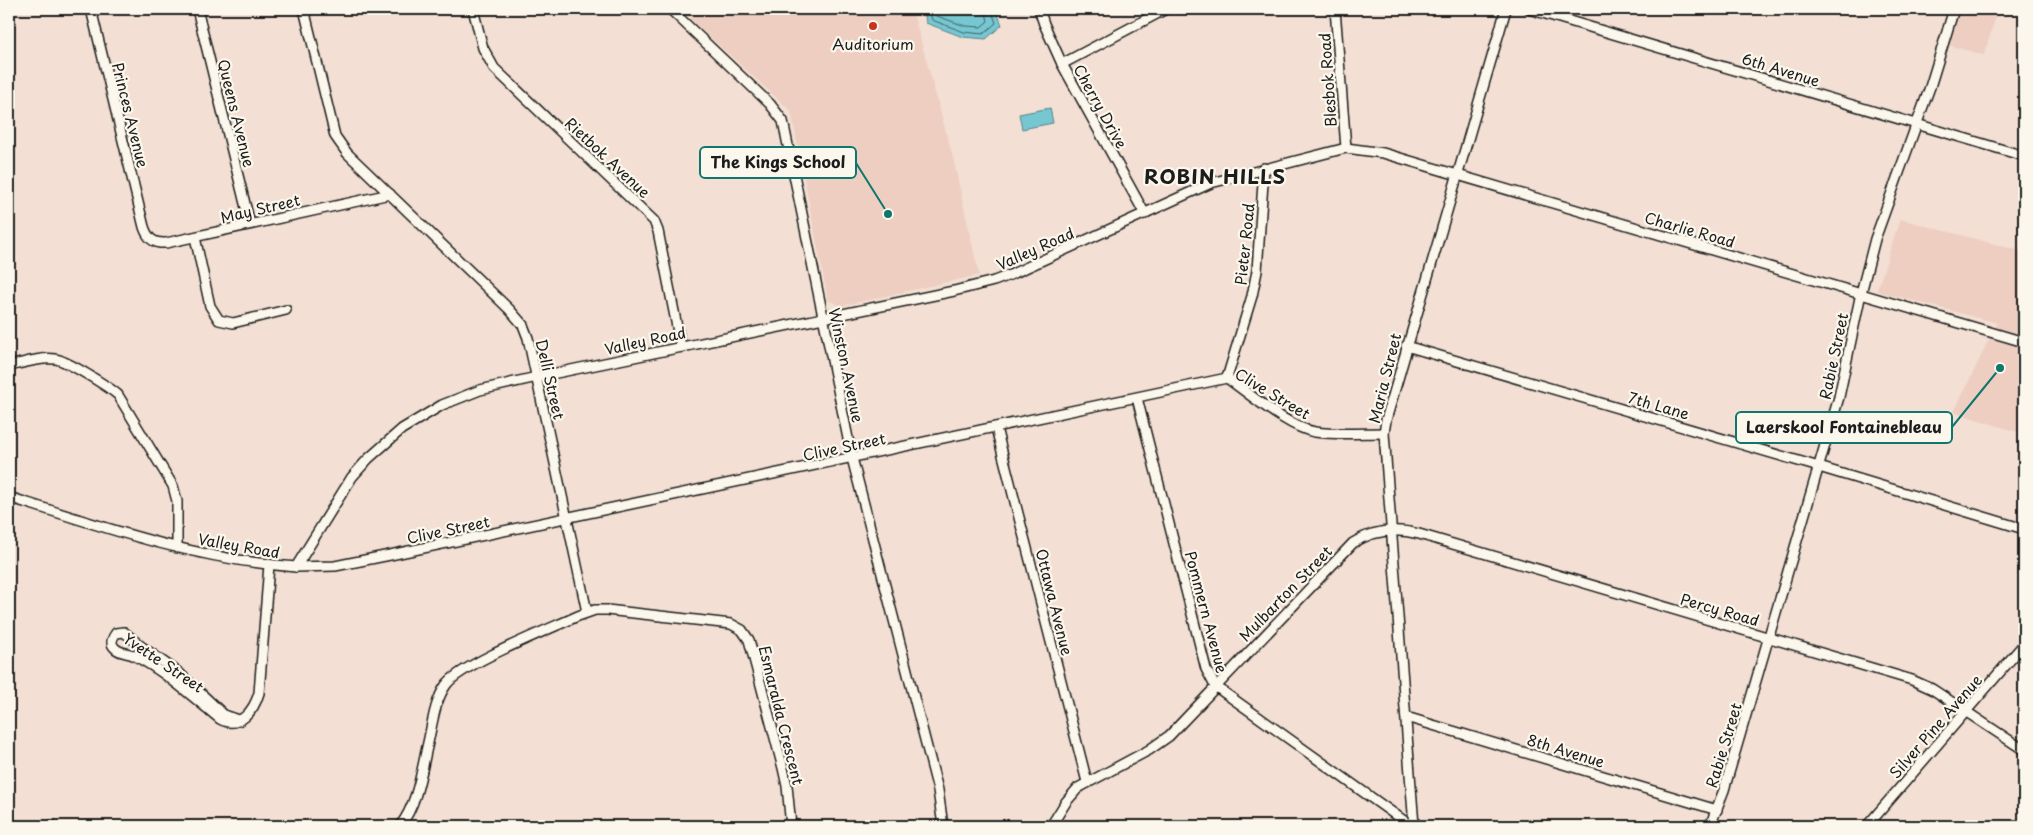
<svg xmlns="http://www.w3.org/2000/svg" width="2033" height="835" font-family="'Playpen Sans',sans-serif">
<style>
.built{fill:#edcec1}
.water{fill:#76c7d1;stroke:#528389}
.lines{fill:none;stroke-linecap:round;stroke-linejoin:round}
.shore{stroke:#406064;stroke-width:1}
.minor-casing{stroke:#1c1c1c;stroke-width:12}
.minor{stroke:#fbf7ec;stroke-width:9}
.poi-dot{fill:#c8321e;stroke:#fbf7ec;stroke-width:2}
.labels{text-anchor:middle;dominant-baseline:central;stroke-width:4.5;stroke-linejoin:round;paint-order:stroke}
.poi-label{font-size:15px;fill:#1c1c1c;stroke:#fbf7ec}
.street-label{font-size:15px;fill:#1c1c1c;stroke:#fbf7ec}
.district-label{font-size:20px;font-weight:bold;letter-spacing:1px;fill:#1c1c1c;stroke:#fbf7ec}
.leader{fill:none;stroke:#0f766e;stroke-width:2}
.callout-dot{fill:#0f766e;stroke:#fbf7ec;stroke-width:2}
.callout{fill:#fbf7ec;stroke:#0f766e;stroke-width:2}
.callout-label{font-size:16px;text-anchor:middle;font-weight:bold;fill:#1c1c1c}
</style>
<rect width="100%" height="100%" fill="#f3dfd3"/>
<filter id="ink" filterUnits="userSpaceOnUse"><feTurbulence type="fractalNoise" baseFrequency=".02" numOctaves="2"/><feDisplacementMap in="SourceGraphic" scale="10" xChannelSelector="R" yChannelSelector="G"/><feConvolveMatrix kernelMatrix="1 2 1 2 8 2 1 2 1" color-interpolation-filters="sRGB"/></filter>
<g filter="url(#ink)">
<g class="built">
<path d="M700,9h212l40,145 27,121 -138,31 -13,-6 -37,-189 -101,-92z"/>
<path d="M1959,9h39l-14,46 -36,-10z"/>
<path d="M1900,219l124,33v182l-70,-22 43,-89 -120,-32z"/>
</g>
<g class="water">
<path d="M924,9h72l6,16 -16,14 -23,-2 -37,-14z"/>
<path d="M1050,108l3,15 -31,6 -3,-15z"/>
</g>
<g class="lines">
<g class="shore">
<path d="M929,9l3,11 32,12 19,2 13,-11 -5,-14"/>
<path d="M935,9l2,7 28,10 16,1 7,-6 -3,-12"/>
</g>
<defs>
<g id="minor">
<path d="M91,9l53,218c4,12 10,17 22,16l224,-49"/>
<path d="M197,9l53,215"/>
<path d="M304,9l31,127 12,17 162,156 14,16 5,13 59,274"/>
<path d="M473,9l10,39 11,20 160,153 4,10 23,116"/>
<path d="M670,9l100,95 13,17 69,337 86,332 5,36"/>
<path d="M1039,9l5,15 18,40 83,150"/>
<path d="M1335,9l11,139"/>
<path d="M1529,9l495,147"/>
<path d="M1062,64l104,-55"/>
<path d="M195,237l15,69 9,14 14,3 53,-13"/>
<path d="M1406,346l413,121 205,62"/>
<path d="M9,366c14,-3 31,-9 46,-7 11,1 54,28 63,36l55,91 4,15v47"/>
<path d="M1227,378l25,-82 5,-25 7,-103"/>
<path d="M1137,398l69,271 9,17 196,140"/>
<path d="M996,428l91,354"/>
<path d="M9,497c93,30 189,63 287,70l56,-90 16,-18 34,-30 40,-24 38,-15 57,-13 417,-86 40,-10 16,-6 201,-92 135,-35 37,5 641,189"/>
<path d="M296,567l39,-1 55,-11 837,-177c23,16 62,50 88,54 23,3 47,1 69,1"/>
<path d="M1406,717l311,93"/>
<path d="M239,720l-15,-5 -45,-42 -37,-26 -18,-15 -8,1c-3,4 -6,10 -2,14 5,7 15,5 21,9 31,16 58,41 85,63 20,11 34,-9 39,-26l10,-128"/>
<path d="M52,826v-1"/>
<path d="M400,826c17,-22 21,-52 27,-79 5,-20 7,-45 19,-62 15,-21 104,-56 132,-69l17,-6h12l124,14 11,6 7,10 34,128 4,18 4,40"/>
<path d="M1051,826l15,-24 12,-14 71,-38 20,-14 184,-193c20,-13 43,-15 66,-9l493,146 20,9 92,61"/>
<path d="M1414,826l-30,-393 2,-13 120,-411"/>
<path d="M1710,826l14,-36 115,-393 22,-104 14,-54 55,-152 24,-78"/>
<path d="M1867,826l157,-182"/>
</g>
</defs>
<use href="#minor" class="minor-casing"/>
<use href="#minor" class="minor"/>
</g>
</g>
<circle class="poi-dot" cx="873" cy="26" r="5"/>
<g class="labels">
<g class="poi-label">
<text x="873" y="43">Auditorium</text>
</g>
<g class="street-label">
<text transform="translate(1781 69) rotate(17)">6th Avenue</text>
<text transform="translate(1327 80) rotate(-94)">Blesbok Road</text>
<text transform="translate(1101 106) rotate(61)">Cherry Drive</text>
<text transform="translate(237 113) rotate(76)">Queens Avenue</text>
<text transform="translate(131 115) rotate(76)">Princes Avenue</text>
<text transform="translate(608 157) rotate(43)">Rietbok Avenue</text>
<text transform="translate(260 208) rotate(-13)">May Street</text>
<text transform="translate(1690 229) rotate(16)">Charlie Road</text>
<text transform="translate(1244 244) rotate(-84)">Pieter Road</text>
<text transform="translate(1035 248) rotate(-24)">Valley Road</text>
<text transform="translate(645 340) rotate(-12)">Valley Road</text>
<text transform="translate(1833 356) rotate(-78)">Rabie Street</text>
<text transform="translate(847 365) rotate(78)">Winston Avenue</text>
<text transform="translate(1384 378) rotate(-76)">Maria Street</text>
<text transform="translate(551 379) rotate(77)">Delli Street</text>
<text transform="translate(1273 393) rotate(31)">Clive Street</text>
<text transform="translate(1659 405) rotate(16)">7th Lane</text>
<text transform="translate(844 446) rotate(-12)">Clive Street</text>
<text transform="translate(448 529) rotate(-12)">Clive Street</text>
<text transform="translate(239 545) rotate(10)">Valley Road</text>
<text transform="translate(1285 593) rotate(-46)">Mulbarton Street</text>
<text transform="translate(1055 602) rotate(76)">Ottawa Avenue</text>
<text transform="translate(1720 609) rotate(16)">Percy Road</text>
<text transform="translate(1207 612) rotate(75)">Pommern Avenue</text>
<text transform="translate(164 662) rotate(34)">Yvette Street</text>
<text transform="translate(782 715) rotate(76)">Esmaralda Crescent</text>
<text transform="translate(1935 726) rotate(-49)">Silver Pine Avenue</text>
<text transform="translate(1723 745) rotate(-73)">Rabie Street</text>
<text transform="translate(1566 750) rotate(17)">8th Avenue</text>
</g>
<g class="district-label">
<text x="1215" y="176">ROBIN HILLS</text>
</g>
</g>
<path class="leader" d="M888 214L856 163M2000 368L1952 427"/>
<g class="callout-dot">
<circle cx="888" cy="214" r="5"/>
<circle cx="2000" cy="368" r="5"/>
</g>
<g class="callout">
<rect x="700" y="147" width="156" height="31" rx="5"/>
<rect x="1736" y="412" width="216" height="31" rx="5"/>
</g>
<g class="callout-label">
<text x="778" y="168">The Kings School</text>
<text x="1844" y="433">Laerskool Fontainebleau</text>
</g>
<rect width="2033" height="835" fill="none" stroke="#fbf7ec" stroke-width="30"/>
<rect x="15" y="15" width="2003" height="805" fill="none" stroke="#1c1c1c" stroke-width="2" filter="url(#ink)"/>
</svg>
